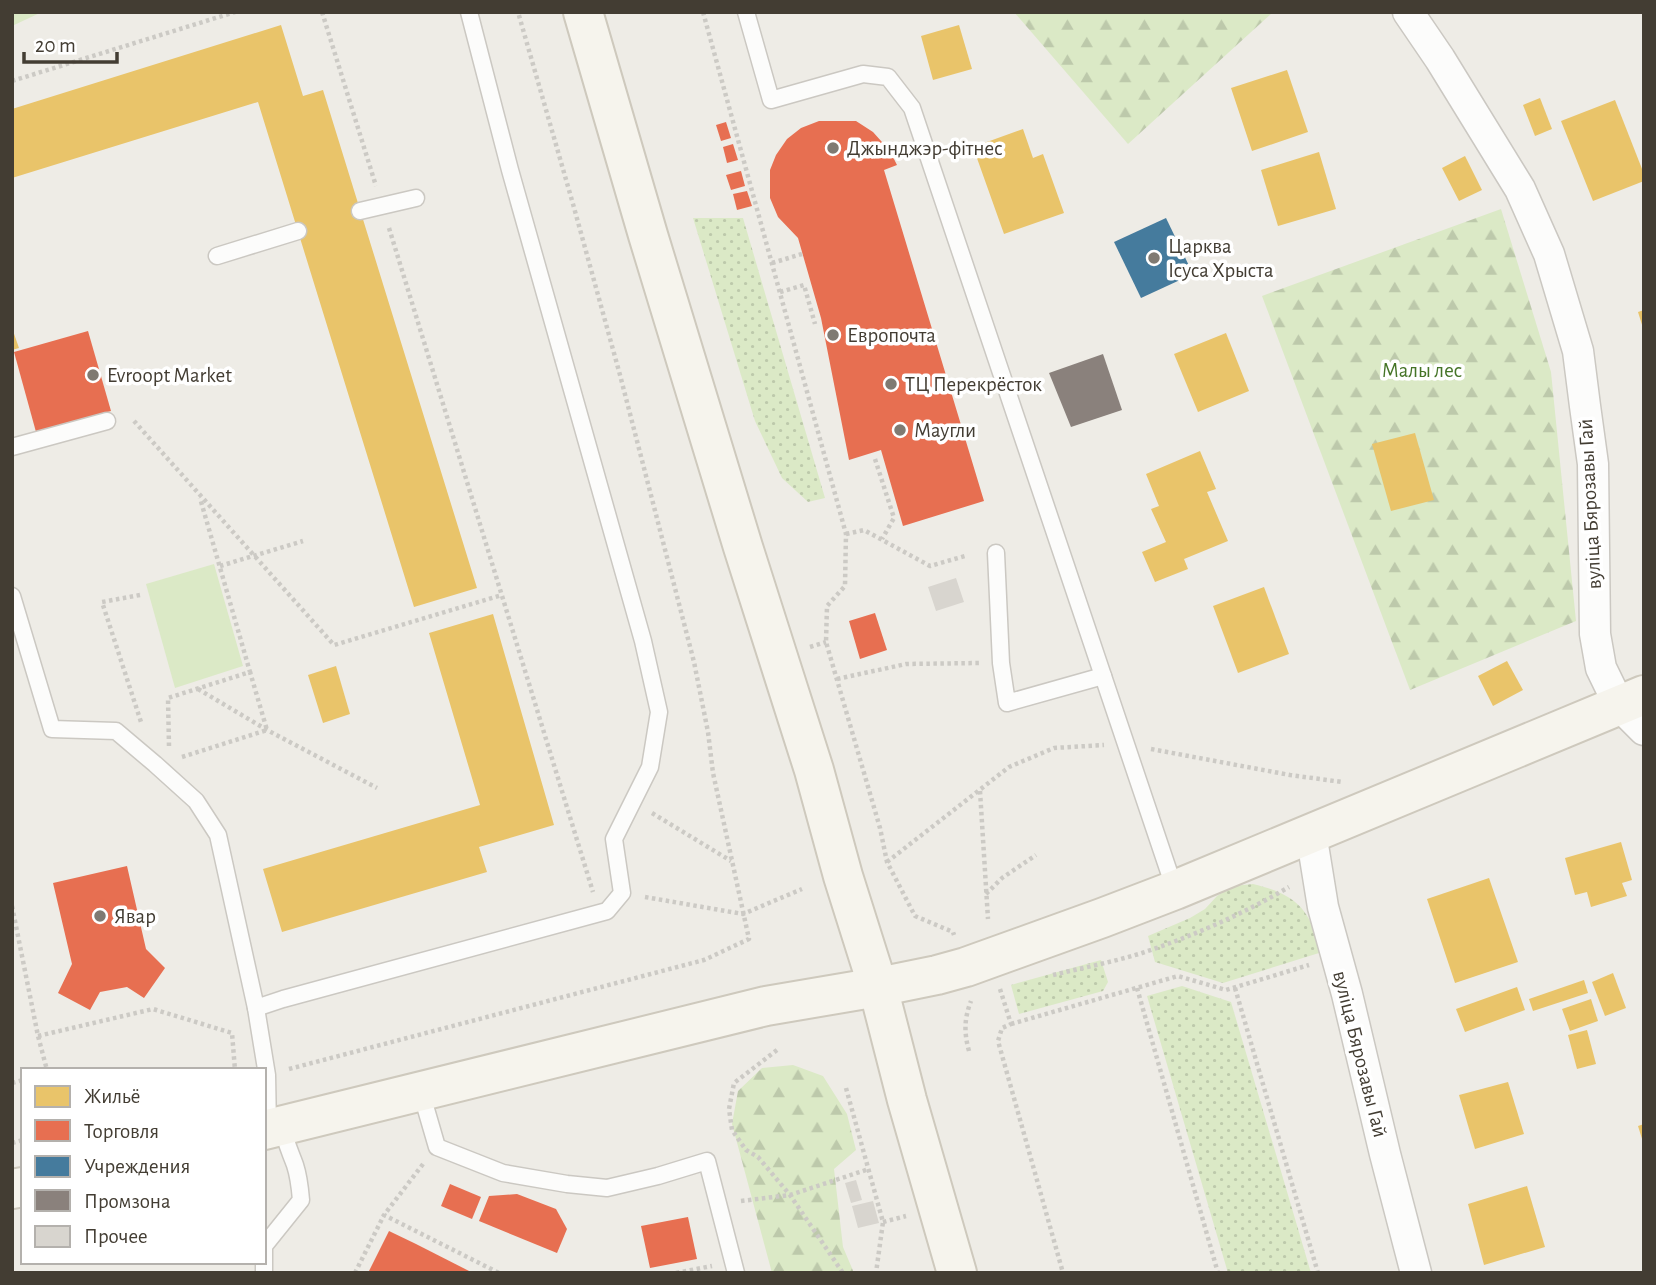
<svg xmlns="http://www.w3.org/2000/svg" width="1656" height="1285" font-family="'Alegreya Sans',sans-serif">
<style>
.grass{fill:url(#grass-dots)}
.forest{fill:url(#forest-firs)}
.garden{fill:#dbe9c6}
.homes{fill:#e9c46a}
.shops{fill:#e76f51}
.public{fill:#457b9d}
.industry{fill:#8a817c}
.building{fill:#d8d5cf}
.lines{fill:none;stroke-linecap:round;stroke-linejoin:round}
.lane-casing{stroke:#cbc8c2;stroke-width:19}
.street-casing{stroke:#cbc8c2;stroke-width:33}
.secondary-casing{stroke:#cec9bd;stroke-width:42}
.path{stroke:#cccac5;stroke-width:4.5;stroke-dasharray:3.5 3.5;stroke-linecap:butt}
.lane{stroke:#fcfcfb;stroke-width:16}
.street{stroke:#fcfcfb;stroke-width:30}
.secondary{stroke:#f6f4ed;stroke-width:38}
.poi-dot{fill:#7f7a72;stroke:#fff;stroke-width:2.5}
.labels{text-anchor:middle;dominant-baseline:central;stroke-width:7;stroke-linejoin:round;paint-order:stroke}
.poi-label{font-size:21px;fill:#433d33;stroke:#fff;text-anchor:start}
.park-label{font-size:21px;fill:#457427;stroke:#fff}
.street-label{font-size:21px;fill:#433d33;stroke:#fff}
</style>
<defs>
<pattern id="grass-dots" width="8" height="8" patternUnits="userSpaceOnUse" patternTransform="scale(1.75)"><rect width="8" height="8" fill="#dbe9c6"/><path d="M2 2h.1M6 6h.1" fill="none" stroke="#bdc9ab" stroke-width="1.8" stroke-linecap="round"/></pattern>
<pattern id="forest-firs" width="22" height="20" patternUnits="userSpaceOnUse" patternTransform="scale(1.75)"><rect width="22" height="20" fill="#dbe9c6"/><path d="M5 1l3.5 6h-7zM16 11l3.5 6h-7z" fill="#bdc9ab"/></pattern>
</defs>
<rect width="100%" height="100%" fill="#eeece6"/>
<g class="grass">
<path d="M693,218h50l82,280 -17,4 -26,-24 -27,-57z"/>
<path d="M1253,884c42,10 60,26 66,69l-96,30 -68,-21 -7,-26 42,-18 15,-9 12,-13 16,-10z"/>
<path d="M1101,960l7,22 -5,9 -84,23 -8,-29z"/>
<path d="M1182,986l49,16 80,271h-83l-81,-277z"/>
</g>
<g class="forest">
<path d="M1014,12h259l-145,132z"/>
<path d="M1501,209l50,163 25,249 -166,69 -148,-394z"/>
<path d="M793,1065l30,11 24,38 9,36 -22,19 9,78 11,26h-82l-40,-149 6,-33 24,-23z"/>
</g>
<g class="garden">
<path d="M12,12h30l-30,14z"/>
<path d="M214,564l29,102 -68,22 -29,-104z"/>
</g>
<g class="homes">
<path d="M281,25l22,71 20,-6 154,498 -63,19 -156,-505 -246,76v-69z"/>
<path d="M959,25l13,44 -39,11 -12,-44z"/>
<path d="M1287,70l21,62 -56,19 -21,-63z"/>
<path d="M1540,98l12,31 -17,7 -12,-31z"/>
<path d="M1615,100l29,74v7l-51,20 -32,-80z"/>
<path d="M1023,129l10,29 10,-4 21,59 -60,21 -31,-87z"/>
<path d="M1319,152l17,57 -58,17 -17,-56z"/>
<path d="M1465,156l17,34 -23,11 -17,-33z"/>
<path d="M1644,310v18h-1l-5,-16z"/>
<path d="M12,328l7,20 -7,2z"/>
<path d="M1226,333l23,58 -51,21 -24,-58z"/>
<path d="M1415,433l19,67 -43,11 -19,-67z"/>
<path d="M1200,451l16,38 -9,3 21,49 -44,18 4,10 -33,13 -13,-30 24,-10 -15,-33 8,-3 -13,-32z"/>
<path d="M1264,587l25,67 -51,19 -25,-67z"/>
<path d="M493,614l61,211 -75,22 8,25 -205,60 -19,-63 217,-64 -51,-172z"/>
<path d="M1507,661l16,29 -30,16 -15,-30z"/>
<path d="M336,666l14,48 -27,9 -15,-48z"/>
<path d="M1621,842l11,38 -10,3 5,13 -36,11 -4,-15 -12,3 -10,-37z"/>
<path d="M1489,878l29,84 -63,21 -28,-84z"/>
<path d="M1613,973l13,35 -21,8 -13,-34z"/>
<path d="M1584,980l4,13 -55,18 -4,-12z"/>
<path d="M1517,987l8,23 -60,22 -9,-23z"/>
<path d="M1591,999l7,22 -28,10 -8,-22z"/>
<path d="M1587,1030l9,34 -19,5 -9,-34z"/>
<path d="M1508,1082l16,52 -49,15 -16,-54z"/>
<path d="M1644,1124v18h-1l-5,-16z"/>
<path d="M1527,1186l18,61 -61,18 -16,-61z"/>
</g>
<g class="shops">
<path d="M819,121h37l17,11 17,19 7,14 -13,5 100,331 -81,25 -22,-76 -32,10 -28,-142 -23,-80 -20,-21 -8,-19v-28l6,-15 11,-16 14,-11z"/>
<path d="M726,122l5,16 -10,3 -5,-16z"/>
<path d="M733,144l5,16 -11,3 -4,-16z"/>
<path d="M741,171l4,15 -14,4 -5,-15z"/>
<path d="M747,191l5,15 -15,4 -4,-16z"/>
<path d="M88,331l23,80 -75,21 -22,-80z"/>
<path d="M875,613l12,37 -27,9 -11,-38z"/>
<path d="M127,866l19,83 19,19 -21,30 -17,-11 -27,5 -10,18 -32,-17 14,-29 -19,-81z"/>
<path d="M450,1184l31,13 -9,22 -31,-13z"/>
<path d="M517,1194l39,15 11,20 -10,24 -78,-32 10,-25z"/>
<path d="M688,1217l9,42 -47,9 -9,-42z"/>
<path d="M389,1231l27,13 57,29h-105z"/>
</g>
<path class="public" d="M1166,218l27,56 -52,24 -27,-56z"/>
<path class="industry" d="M1103,354l19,56 -51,17 -22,-54z"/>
<g class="building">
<path d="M956,578l8,24 -28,9 -8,-24z"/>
<path d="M856,1180l6,20 -11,3 -6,-20z"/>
<path d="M873,1201l6,22 -21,5 -6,-22z"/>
</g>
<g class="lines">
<defs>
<g id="lane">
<path d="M746,12l25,88 92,-26 25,3 24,31 263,782"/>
<path d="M360,211l56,-13"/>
<path d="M217,256l81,-25"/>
<path d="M12,447l95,-26"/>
<path d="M996,553l5,110 6,40 96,-27"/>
<path d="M12,596l40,133 64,2 39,33 41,37 22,34 38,173 11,67 1,54"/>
<path d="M256,1008l27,-9 324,-88 15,-18 -8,-54 36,-72 9,-55 -16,-71 -133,-471 -41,-158"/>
<path d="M421,1092l16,55 66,26 64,11 40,4 51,-12 49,-15 29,112"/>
<path d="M264,1273v-27l37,-46c-1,-12 -2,-23 -6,-35 -5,-14 -11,-25 -12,-40"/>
</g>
<g id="street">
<path d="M1408,12l32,47 80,130 29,65 29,97 7,55 8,58 2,170 6,34 18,37 25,25"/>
<path d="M1311,833l12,74 24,87 38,160 31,119"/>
</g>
<g id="secondary">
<path d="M583,12l65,223 95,312 71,223 29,106 35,111 29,113 50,173"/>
<path d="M264,1130l502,-124 112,-19 59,-12 29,-8 136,-49 73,-28 469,-195"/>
<path d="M12,1189l11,-2"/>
</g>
</defs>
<use href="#lane" class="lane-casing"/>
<use href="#street" class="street-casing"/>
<use href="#secondary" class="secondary-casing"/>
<g class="path">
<path d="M322,12l54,174"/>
<path d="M703,12l143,522 -1,52 -18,20 -1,36 54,186 7,34 28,54 38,16 1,3"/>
<path d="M12,81l223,-69"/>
<path d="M389,228l204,664"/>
<path d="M772,263l30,-9"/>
<path d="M780,292l24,-7 11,39"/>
<path d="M134,421l200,224 168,-50"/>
<path d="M875,459l19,59 -12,21"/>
<path d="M846,534l18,-4 66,36 35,-10"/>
<path d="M220,566l83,-25"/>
<path d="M140,595l-38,7 39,120"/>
<path d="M810,647l16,-5"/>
<path d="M837,679l69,-15 73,-1"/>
<path d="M198,689l69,41 110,58"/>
<path d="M169,746l-1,-48 82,-26 -50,-174"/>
<path d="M1151,749l139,26 52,7"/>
<path d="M182,757l85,-27 -17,-58"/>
<path d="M980,791l8,128"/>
<path d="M652,813l79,48"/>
<path d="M887,862l122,-95 45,-19 50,-3"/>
<path d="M986,894l16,-16 34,-23"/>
<path d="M645,897l98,17 59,-25"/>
<path d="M12,906l26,130 9,34"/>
<path d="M1053,975c29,-7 60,-13 89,-22 51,-17 101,-39 147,-66"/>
<path d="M1137,988l81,285"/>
<path d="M1235,988l83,285"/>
<path d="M1000,989l11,35 -9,4 -4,13 65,232"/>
<path d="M1011,1024l167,-48 48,14 83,-25"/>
<path d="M38,1036l115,-27 79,24 3,37"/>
<path d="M777,1050l-43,33 -5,26 3,21 14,20 12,7 32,38 53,78"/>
<path d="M969,1051c-5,-18 -5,-32 2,-50"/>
<path d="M289,1069l415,-109 45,-21 -36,-166 -5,-41 -14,-70 -74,-287 -47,-171 -55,-192"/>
<path d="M12,1083l11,-3"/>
<path d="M846,1088l37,134 -7,51"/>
<path d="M12,1143l11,-3"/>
<path d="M423,1164l-39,51 115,58"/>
<path d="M741,1201l49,-6 79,-26"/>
<path d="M883,1222l23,-6"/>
<path d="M355,1273l29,-58"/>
<path d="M676,1273l36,-7"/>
</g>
<use href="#lane" class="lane"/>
<use href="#street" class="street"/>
<use href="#secondary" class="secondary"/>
</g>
<g class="poi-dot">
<circle cx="833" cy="148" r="7"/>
<circle cx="1154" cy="258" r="7"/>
<circle cx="833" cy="335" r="7"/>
<circle cx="93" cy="375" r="7"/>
<circle cx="891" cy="384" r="7"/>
<circle cx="900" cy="430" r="7"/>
<circle cx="100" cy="916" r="7"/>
</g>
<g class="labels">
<g class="poi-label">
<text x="847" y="148">Джынджэр-фітнес</text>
<text x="1168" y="246">Царква<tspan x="1168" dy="24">Ісуса Хрыста</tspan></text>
<text x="847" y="335">Европочта</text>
<text x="107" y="375">Evroopt Market</text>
<text x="905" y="384">ТЦ Перекрёсток</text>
<text x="914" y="430">Маугли</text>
<text x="114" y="916">Явар</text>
</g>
<g class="park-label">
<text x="1422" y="370">Малы лес</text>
</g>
<g class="street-label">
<text transform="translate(1590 504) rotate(-93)">вуліца Бярозавы Гай</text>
<text transform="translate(1360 1054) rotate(76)">вуліца Бярозавы Гай</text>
</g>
</g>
<rect width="1656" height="1285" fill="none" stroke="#433d33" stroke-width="28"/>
<rect x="21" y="1068" width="245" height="196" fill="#ffffff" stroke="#b4b1ad" stroke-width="2"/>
<rect x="35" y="1086" width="35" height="21" fill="#e9c46a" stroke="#b4b1ad" stroke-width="2"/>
<text x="84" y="1103" font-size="21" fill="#433d33">Жильё</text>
<rect x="35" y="1120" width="35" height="21" fill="#e76f51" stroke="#b4b1ad" stroke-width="2"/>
<text x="84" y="1138" font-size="21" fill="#433d33">Торговля</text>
<rect x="35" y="1156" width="35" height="21" fill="#457b9d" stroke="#b4b1ad" stroke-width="2"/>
<text x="84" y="1173" font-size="21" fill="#433d33">Учреждения</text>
<rect x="35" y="1190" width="35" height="21" fill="#8a817c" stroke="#b4b1ad" stroke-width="2"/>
<text x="84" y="1208" font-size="21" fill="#433d33">Промзона</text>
<rect x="35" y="1226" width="35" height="21" fill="#d8d5cf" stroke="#b4b1ad" stroke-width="2"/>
<text x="84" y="1243" font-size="21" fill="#433d33">Прочее</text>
<path d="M24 52v10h93v-10" fill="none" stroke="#433d33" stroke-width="3.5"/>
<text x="35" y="52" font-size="21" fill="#433d33" stroke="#ffffff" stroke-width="5" paint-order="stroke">20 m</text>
</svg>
